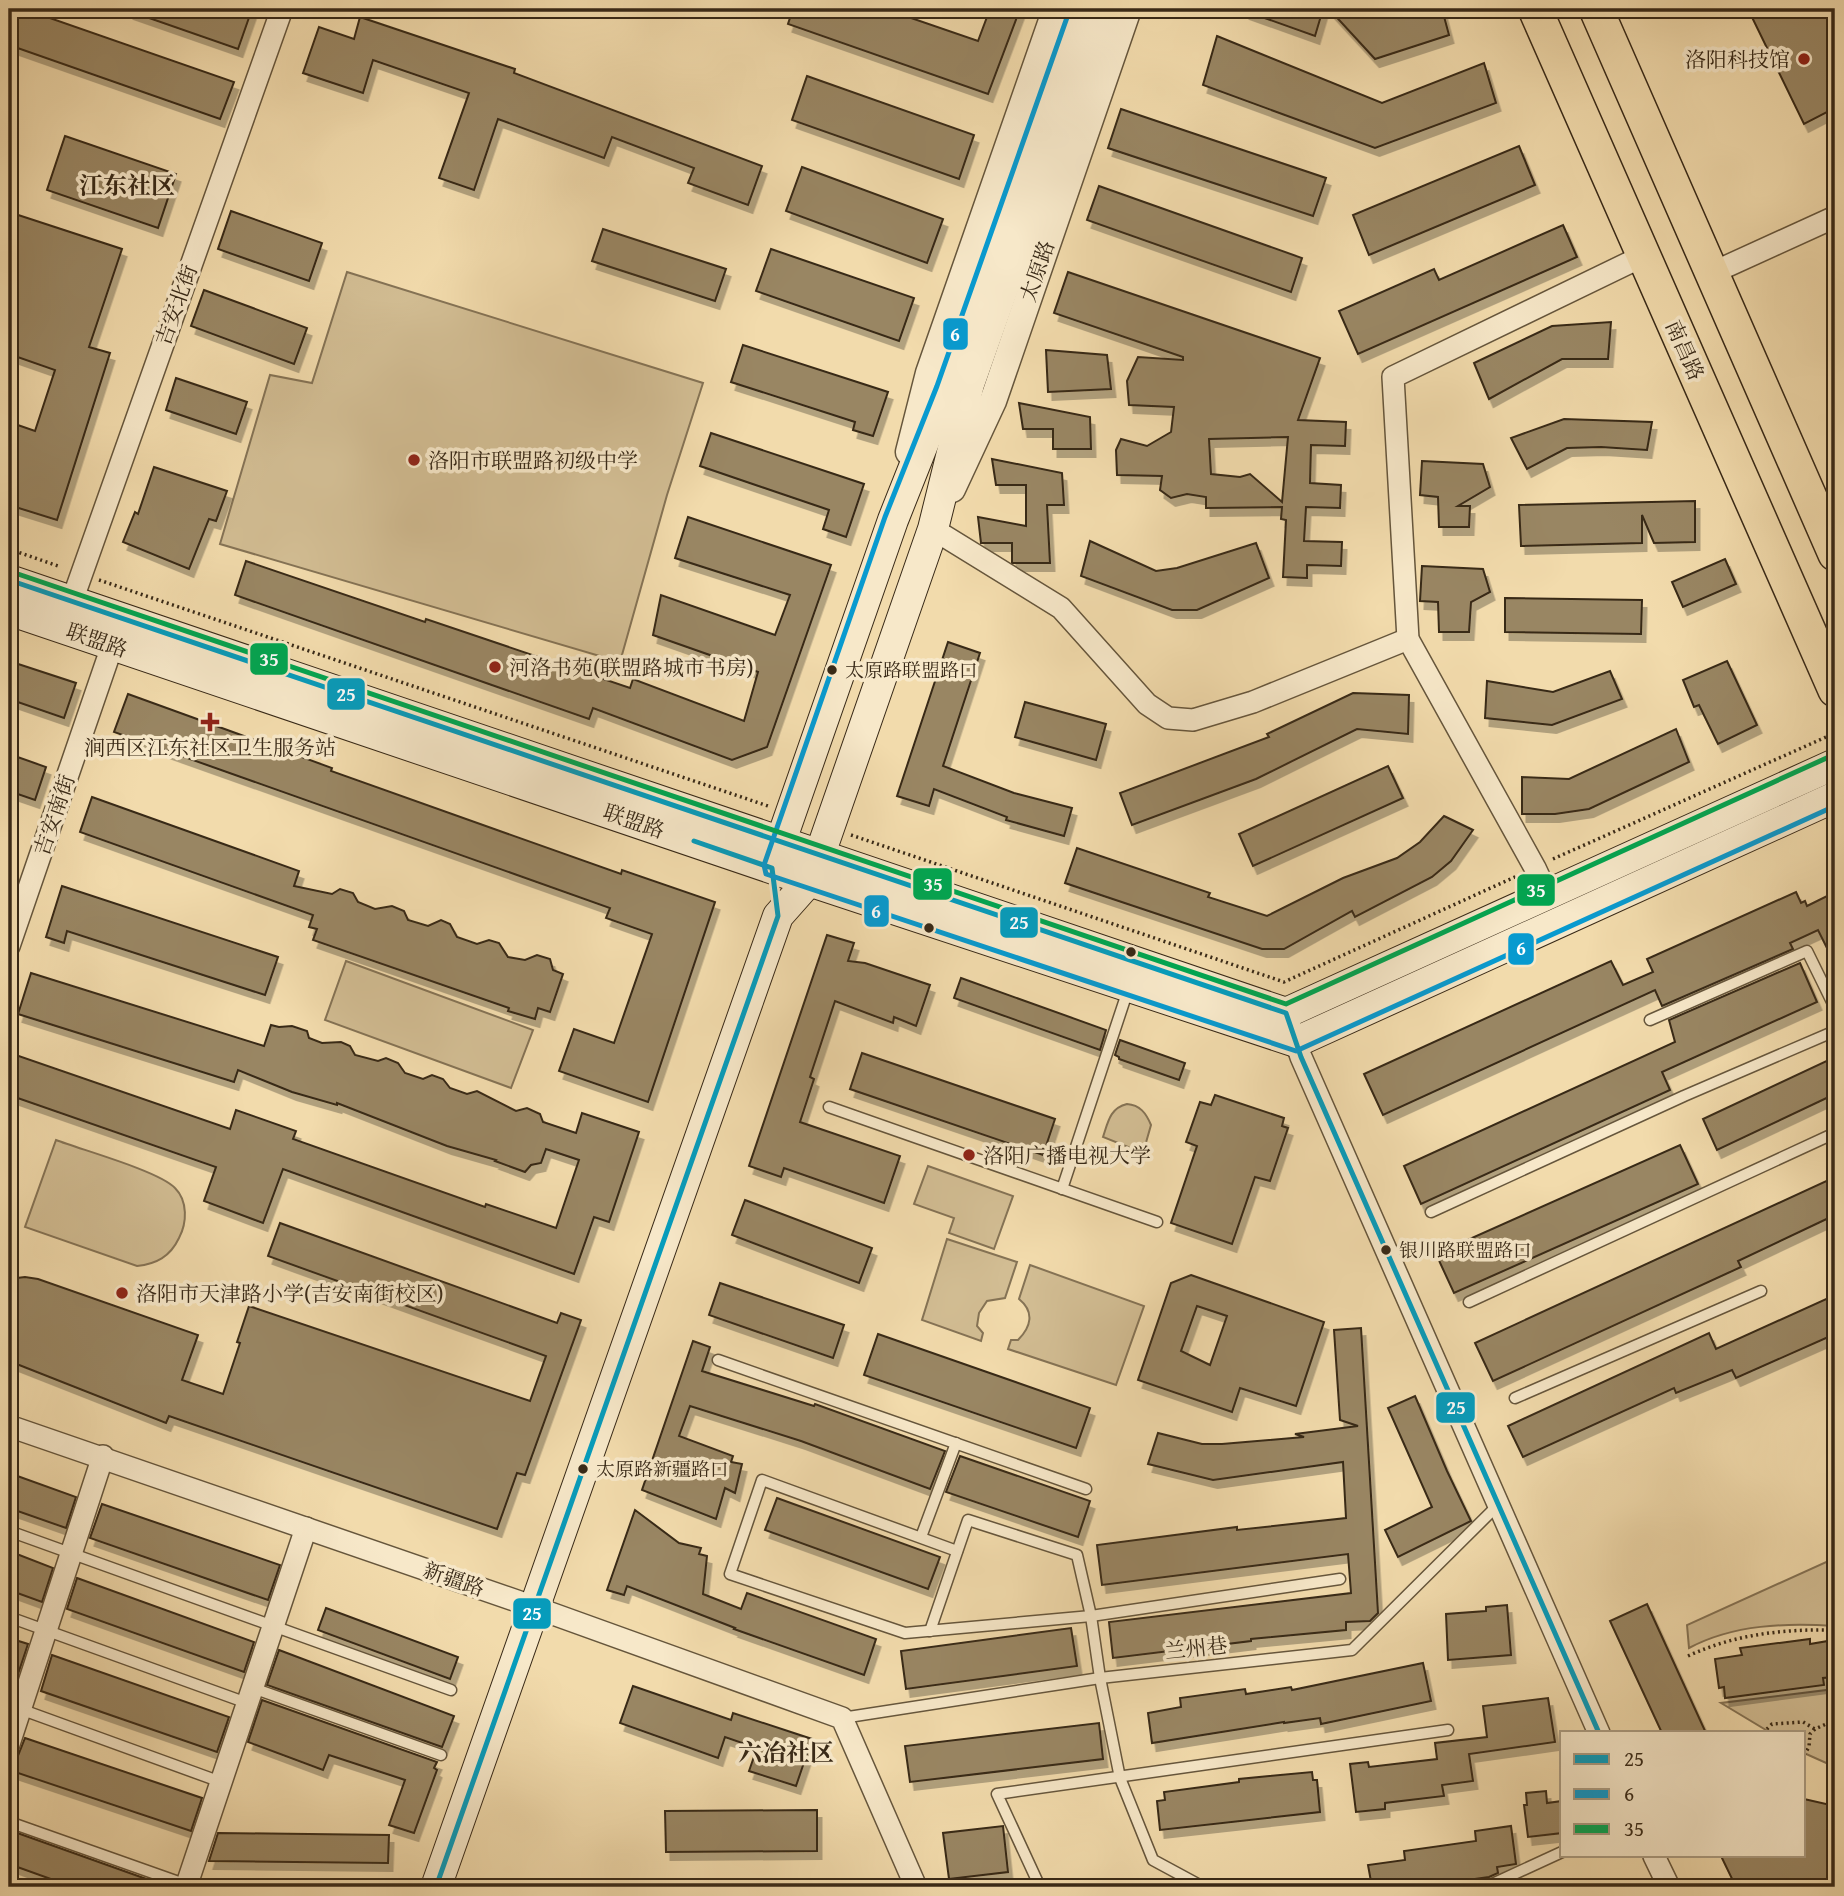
<svg xmlns="http://www.w3.org/2000/svg" width="1844" height="1896" font-family="'Gentium Book Plus','Noto Serif SC',serif">
<style>
.green{fill:#d2bd93;stroke:#857355;stroke-width:2}
.building{fill:#998664;stroke:#382917;stroke-width:2;fill-rule:evenodd;filter:url(#shadow)}
.lines{fill:none;stroke-linecap:round;stroke-linejoin:round}
.service-casing{stroke:#66563c;stroke-width:13}
.minor-casing{stroke:#66563c;stroke-width:24}
.tertiary-casing{stroke:#66563c;stroke-width:29}
.secondary-casing{stroke:#382917;stroke-width:32}
.primary-casing{stroke:#382917;stroke-width:36}
.path{stroke:#382917;stroke-width:3.5;stroke-dasharray:2 3.5;stroke-linecap:butt}
.service{stroke:#f7e8c9;stroke-width:10}
.minor{stroke:#f7e8c9;stroke-width:21}
.tertiary{stroke:#f7e8c9;stroke-width:26}
.secondary{stroke:#f7e8c9;stroke-width:30}
.primary{stroke:#f2dbac;stroke-width:33}
.bus-1-casing{stroke:#f7e8c9;stroke-width:10}
.bus-2-casing{stroke:#f7e8c9;stroke-width:10}
.bus-3-casing{stroke:#f7e8c9;stroke-width:10}
.bus-1{stroke:#069cbc;stroke-width:5}
.bus-2{stroke:#089acf;stroke-width:5}
.bus-3{stroke:#00a651;stroke-width:5}
.poi-dot{fill:#8f2418;stroke:#f7e8c9;stroke-width:2.5}
.bus-dot{fill:#382917;stroke:#f7e8c9;stroke-width:2.5}
.labels{text-anchor:middle;dominant-baseline:central;stroke-width:7;stroke-linejoin:round;paint-order:stroke}
.bus-label{font-size:19px;fill:#382917;stroke:#f7e8c9;text-anchor:start}
.poi-label{font-size:21px;fill:#382917;stroke:#f7e8c9;text-anchor:start}
.street-label{font-size:21px;fill:#382917;stroke:#f7e8c9}
.quarter-label{font-size:24px;font-weight:bold;fill:#382917;stroke:#f7e8c9}
.line-badge{stroke:#f7e8c9;stroke-width:2.5}
.badge-label{font-size:19px;text-anchor:middle;font-weight:bold;fill:#fff}
</style>
<defs>
<filter id="shadow"><feDropShadow dx="4.5" dy="8" stdDeviation="0" flood-color="#0004"/></filter>
</defs>
<rect width="100%" height="100%" fill="#f2dbac"/>
<filter id="stains"><feTurbulence type="fractalNoise" baseFrequency=".00286" numOctaves="4"/><feColorMatrix values="0 0 0 0 .2 0 0 0 0 .09 0 0 0 0 .02 0 0 0 .5 -.17"/></filter>
<radialGradient id="worn" r=".72"><stop offset=".6" stop-color="#630" stop-opacity="0"/><stop offset="1" stop-color="#630" stop-opacity=".3"/></radialGradient>
<g class="green">
<path d="M347,272l356,111 -36,112 -47,167 -400,-118 50,-169 42,8z"/>
<path d="M346,961l187,69 -22,58 -186,-68z"/>
<path d="M1127,1104c13,1 19,9 24,21l-8,28 -40,-16c5,-15 7,-29 24,-33z"/>
<path d="M56,1140c26,10 103,31 119,48 13,13 12,35 4,50 -9,19 -23,26 -42,28l-112,-39z"/>
<path d="M928,1166l85,30 -19,53 -45,-16 5,-15 -40,-14z"/>
<path d="M947,1239l70,23 -12,36 -18,3 -8,12 -2,13 6,7 -2,8 -59,-21z"/>
<path d="M1030,1265l114,41 -28,79 -108,-36 3,-9h7c13,-13 17,-28 1,-41z"/>
<path d="M1835,1558v68c-49,-3 -101,-2 -146,22l-2,-23z"/>
<path d="M1835,1689v78l-31,-14v-20h-33l-50,-30z"/>
</g>
<g class="building">
<path d="M9,9h15l210,73 -14,37 -211,-74z"/>
<path d="M129,9h123l-14,40 -109,-38z"/>
<path d="M793,9h92l93,32 12,-32h30l-32,85 -200,-70z"/>
<path d="M1245,9h78l-8,27 -70,-25z"/>
<path d="M1329,9h113l7,26 -74,24z"/>
<path d="M1748,9h87v99l-31,16z"/>
<path d="M360,17l155,52 -1,4 248,93 -14,39 -60,-22 6,-15 -82,-31 -8,21 -106,-39 -24,71 -35,-12 30,-85 -96,-33 -10,33 -60,-20 16,-46 35,12z"/>
<path d="M1217,36l165,67 102,-40 12,40 -121,45 -172,-63z"/>
<path d="M807,76l167,59 -15,44 -167,-59z"/>
<path d="M1121,109l205,69 -13,38 -205,-68z"/>
<path d="M65,136l111,38 -18,54 -111,-38z"/>
<path d="M1519,146l16,39 -166,70 -16,-40z"/>
<path d="M802,167l141,52 -16,44 -141,-52z"/>
<path d="M1099,186l203,72 -11,34 -204,-72z"/>
<path d="M231,211l91,32 -13,38 -91,-32z"/>
<path d="M9,212l113,37 -33,98 21,6 -53,167 -48,-15v-83l26,9 20,-61 -46,-16z"/>
<path d="M1563,225l14,32 -219,97 -19,-43 95,-42 5,11z"/>
<path d="M603,229l123,40 -11,32 -123,-40z"/>
<path d="M771,249l143,49 -15,43 -143,-50z"/>
<path d="M1068,272l252,86 -22,62 48,2 -1,24 -34,-1 -1,38 31,2 -1,23 -34,-1 -2,34 38,1 -1,24 -34,-1v13l-24,-1 3,-57 -5,-1 1,-12 -76,1v-11l-19,-3 -16,4 -11,-8 2,-14 -45,-1 -1,-25 5,-11 26,7 24,-14 3,-25 -45,-2 -2,-24 11,-24 45,3v-3l-129,-44zM1288,437l-6,65 -32,-28 -10,3 -29,-3 -2,-35z"/>
<path d="M204,290l103,38 -13,36 -103,-38z"/>
<path d="M1611,322l-3,37h-46l-73,40 -15,-36 78,-37z"/>
<path d="M743,345l145,47 -15,44 -20,-6 2,-8 -124,-40z"/>
<path d="M1046,350l61,5 4,34 -63,3z"/>
<path d="M176,378l71,24 -11,32 -70,-24z"/>
<path d="M1019,403l71,14 1,32h-38v-20h-30z"/>
<path d="M1564,419l88,3 -5,28 -46,-3 -34,1 -40,21 -16,-31z"/>
<path d="M711,433l153,51 -18,53 -23,-8 6,-19 -129,-44z"/>
<path d="M992,459l70,14 2,32h-17l3,58h-38v-20h-31l-3,-26 48,9v-41h-30z"/>
<path d="M1422,461l61,3 7,23 -32,19h12l-1,21h-30l-1,-30 -18,-2z"/>
<path d="M154,467l73,24 -11,30 -7,-2 -20,50 -66,-27 12,-30 3,2z"/>
<path d="M1695,501v41l-41,1 -12,-28v28l-121,3 -2,-41z"/>
<path d="M688,517l143,48 -64,182 -35,13 -139,-52 -4,11 -354,-124 11,-34 179,61 1,-3 204,69 3,-9 111,42 14,-49 -105,-37 8,-40 114,40 15,-40 -115,-37z"/>
<path d="M1090,541l66,30 21,-3 79,-25 13,35 -72,32h-25l-91,-34z"/>
<path d="M1725,559l11,25 -53,23 -11,-25z"/>
<path d="M1422,566l61,3 7,23 -19,10 -2,30h-30l-1,-30 -18,-1z"/>
<path d="M1505,598l137,2 -1,34 -136,-2z"/>
<path d="M948,642l32,11 -37,113 71,27 58,15 -8,28 -58,-16 1,-3 -73,-28 -5,17 -32,-10z"/>
<path d="M9,661l67,22 -12,35 -55,-19z"/>
<path d="M1727,661l30,64 -39,19 -19,-39 -5,2 -11,-27z"/>
<path d="M1610,671l12,28 -70,26 -67,-7 2,-37 66,11z"/>
<path d="M1353,693l56,2 -1,39 -51,-5 -101,50 -124,46 -12,-32 149,-56 -2,-3z"/>
<path d="M128,694l204,74 -1,3 290,103 1,-4 93,32 -67,200 -89,-31 15,-42 40,14 38,-109 -46,-16 4,-10 -496,-176z"/>
<path d="M1025,702l81,22 -10,36 -81,-23z"/>
<path d="M1676,729l13,33 -100,47 -34,5h-33v-37l47,2z"/>
<path d="M9,754l37,13 -11,33 -26,-9z"/>
<path d="M1388,766l15,32 -150,68 -14,-32z"/>
<path d="M92,797l207,74 -5,15 38,8 8,-5 13,4 5,9 17,7 17,-3 12,5 4,9 20,6 13,-6 9,4 7,13 20,7 12,-4 10,3 9,14 17,3 12,-5 13,4 3,11 10,4 -13,38 -12,-4 -3,11 -27,-8 1,-3 -196,-68 4,-11 -8,-2 4,-12 -233,-83z"/>
<path d="M1444,816l29,14 -22,31 -19,16 -77,40 -3,-6 -68,38h-22l-197,-66 12,-35 133,45 -2,4 59,19 76,-38 54,-20 23,-16z"/>
<path d="M62,886l216,71 -13,38 -198,-64 -3,12 -18,-6z"/>
<path d="M1796,892l5,11 4,-2 2,5 28,-14v72l-17,-34 -28,13 3,6 -131,57 -7,-16 -272,125 -19,-41 247,-113 12,24 30,-13 -6,-13z"/>
<path d="M827,935l27,8 -6,18 17,2 65,22 -14,41 -22,-9 -1,6 -58,-22 -25,76 4,2 -14,43 100,34 -16,47 -100,-35 -3,9 -32,-11z"/>
<path d="M1800,963l17,39 -155,70 8,18 -249,114 -17,-38 271,-124 -6,-22z"/>
<path d="M31,973l233,73 7,-21 8,2 13,-1 15,5 2,7 13,5 19,-1 9,4 5,9 23,6 8,-3 12,5 7,10 18,6 9,-4 11,4 7,9 17,6 10,-3 39,20 11,-3 13,6 3,8 33,11 6,-20 57,19 -30,90 -15,-5 -20,57 -291,-105 -20,54 -59,-22 12,-34 -207,-72v-29l4,-12 217,75 6,-19 60,21 -3,8 192,68 1,-3 70,24 23,-68 -33,-11 -5,14 -10,2 -6,7 -30,-11 1,-1 -49,-14 -110,-43v2l-45,-13 -54,-22 -4,12 -216,-68z"/>
<path d="M961,978l145,52 -6,20 -146,-52z"/>
<path d="M1120,1040l65,23 -6,17 -60,-21v-2l-4,-2z"/>
<path d="M862,1053l193,66 -12,36 -193,-66z"/>
<path d="M1835,1057v37l-118,56 -14,-31z"/>
<path d="M1215,1095l69,23 -2,8 6,2 -18,53 -15,-4 -23,67 -61,-21 26,-77 -11,-4 14,-40 11,3z"/>
<path d="M1680,1145l18,39 -244,109 -18,-39z"/>
<path d="M1835,1177v38l-97,46 3,6 -248,114 -18,-38z"/>
<path d="M745,1200l127,48 -13,35 -127,-48z"/>
<path d="M280,1223l277,100 4,-10 20,7 -56,155 -8,-2 -20,56 -328,-113 -3,7 -157,-62v-82l16,-2 13,2 160,56 -16,45 41,14 17,-51 -3,-1 12,-36 281,95 16,-45 -278,-100z"/>
<path d="M1191,1275l133,47 -28,84 -56,-18 -8,24 -94,-32 33,-97zM1197,1306l30,10 -17,49 -29,-14z"/>
<path d="M720,1283l124,42 -11,33 -124,-43z"/>
<path d="M1835,1295v39l-99,44 -4,-8 -56,23 -2,-5 -151,69 -15,-31 201,-93 7,16z"/>
<path d="M1361,1328l17,285 -8,8 -24,1v8l-95,9v2l-138,17 -4,-36 242,-29 -3,-39 -246,31 -5,-40 140,-18v3l109,-12 -3,-56 -130,18 -65,-16 10,-31 44,11h20l82,-7 -9,-3 63,-8 -18,-6 -6,-90z"/>
<path d="M878,1334l212,74 -14,40 -212,-73z"/>
<path d="M693,1341l17,6 -8,24 112,35 1,-2 130,47 -15,38 -129,-48 -111,-35 -11,30 54,20 -2,6 11,2 -7,29 -10,-5 -9,31 -74,-29z"/>
<path d="M1415,1396l32,75 24,50 -73,36 -13,-27 47,-23 -44,-99z"/>
<path d="M960,1456l130,45 -12,36 -132,-45z"/>
<path d="M9,1473l67,24 -10,31 -57,-20z"/>
<path d="M777,1498l163,59 -12,32 -163,-59z"/>
<path d="M102,1504l178,61 -12,35 -178,-62z"/>
<path d="M635,1510l44,33 22,5 -2,6 8,2 -4,38 38,15 6,-16 129,46 -12,36 -130,-46 1,-1 -108,-42 -3,9 -17,-5z"/>
<path d="M9,1551l44,17 -11,34 -33,-12z"/>
<path d="M77,1578l177,64 -10,30 -177,-63z"/>
<path d="M1647,1604l5,11 54,118h-44l-52,-112z"/>
<path d="M1507,1605l4,50 -63,5 -2,-46 40,-3v-4z"/>
<path d="M326,1608l132,49 -8,22 -132,-49z"/>
<path d="M1071,1628l6,38 -171,23 -5,-38z"/>
<path d="M9,1638l19,6 -12,36 -7,-3z"/>
<path d="M1810,1639v5l18,-3 6,36 -11,1 1,7 -99,13 -1,-11 -5,1 -4,-29 27,-4 -2,-7z"/>
<path d="M279,1650l175,66 -12,31 -175,-62z"/>
<path d="M52,1655l177,62 -12,35 -176,-61z"/>
<path d="M1423,1663l8,38 -110,23 -1,-6 -36,5v-1l-132,21 -4,-30 33,-6 -1,-9 65,-9 1,5 45,-7 1,3z"/>
<path d="M633,1686l98,34 2,-7 79,26 -16,47 -47,-15 8,-23 -32,-11 -7,21 -98,-35z"/>
<path d="M1548,1698l7,44 -86,12 4,27 -31,4 2,11 -59,7v6l-29,3 -6,-48 18,-2 1,5 68,-8 -2,-16 52,-6 -4,-31z"/>
<path d="M262,1700l175,62 -3,6 3,2 -23,63 -25,-8 16,-45 -76,-25 -6,15 -75,-28z"/>
<path d="M1099,1723l4,36 -193,23 -5,-36z"/>
<path d="M25,1738l177,60 -11,33 -179,-60z"/>
<path d="M1312,1772l1,8h4l3,32 -160,18 -3,-29 8,-1 -1,-8 75,-10v-3z"/>
<path d="M1546,1791l1,12 15,-2v32l-34,4 -4,-32h3l-1,-12z"/>
<path d="M1804,1799l31,7v81h-99l-15,-31h83z"/>
<path d="M817,1810v41l-151,1 -1,-41z"/>
<path d="M1003,1826l5,46 -59,7 -6,-46z"/>
<path d="M1511,1826l5,38 -19,3 1,6 -9,4 -71,10h-46l-4,-22 37,-5 -1,-9 72,-10 -1,-10z"/>
<path d="M9,1830l157,56 -1,1h-92l-64,-23z"/>
<path d="M218,1833l171,2 -1,28 -179,-2z"/>
</g>
<g class="lines">
<defs>
<g id="service">
<path d="M1650,1020l157,-69 28,57"/>
<path d="M829,1107l328,115"/>
<path d="M1062,1189l66,-199"/>
<path d="M1431,1212l253,-116 151,-65"/>
<path d="M1469,1302l366,-169"/>
<path d="M718,1360l368,129"/>
<path d="M1515,1398l246,-107"/>
<path d="M9,1531l442,159"/>
<path d="M921,1537l35,-94"/>
<path d="M957,1551l-195,-71 -32,94 175,59 186,-17 249,-37"/>
<path d="M9,1617l238,86"/>
<path d="M930,1631l38,-111 109,35 14,61 9,62 20,100 33,82 50,27"/>
<path d="M253,1688l188,67"/>
<path d="M9,1705l212,77"/>
<path d="M842,1718l258,-40 252,-28 145,-144"/>
<path d="M9,1822l178,63"/>
<path d="M1040,1887l-43,-93 451,-64"/>
<path d="M1486,1887l76,-35"/>
</g>
<g id="minor">
<path d="M1712,273l123,-56"/>
<path d="M933,529l128,79 86,96 21,14 25,2 60,-18 155,-63"/>
<path d="M72,601l210,-592"/>
<path d="M1547,894l-12,-26 -127,-229 -15,-262 250,-121"/>
<path d="M9,946l99,-288 3,-13"/>
<path d="M1292,1030l9,27 298,676"/>
<path d="M9,1426l508,175 325,117 74,169"/>
<path d="M9,1744l94,-288"/>
<path d="M1654,1856l15,31"/>
<path d="M186,1887l120,-359"/>
</g>
<g id="tertiary">
<path d="M909,452l20,-79 127,-364"/>
<path d="M952,489l41,-88 135,-392"/>
</g>
<g id="secondary">
<path d="M9,580l1277,433 549,-249"/>
<path d="M9,610l800,271 487,161 539,-245"/>
<path d="M775,858l118,-338 52,-131 134,-380"/>
<path d="M436,1887l342,-971 31,-35 11,-27 113,-325 36,-145 133,-375"/>
</g>
<g id="primary">
<path d="M1535,9l300,681"/>
<path d="M1596,9l239,545"/>
</g>
</defs>
<use href="#service" class="service-casing"/>
<use href="#minor" class="minor-casing"/>
<use href="#tertiary" class="tertiary-casing"/>
<use href="#secondary" class="secondary-casing"/>
<use href="#primary" class="primary-casing"/>
<g class="path">
<path d="M9,549l52,18"/>
<path d="M99,580l669,226"/>
<path d="M851,835l433,147 233,-106"/>
<path d="M1553,859l282,-126"/>
<path d="M1688,1656c47,-22 96,-27 147,-26"/>
<path d="M1763,1733l9,-9 31,-2 12,7"/>
<path d="M1804,1755l5,-8 1,-13 5,-5 20,-9"/>
</g>
<use href="#service" class="service"/>
<use href="#minor" class="minor"/>
<use href="#tertiary" class="tertiary"/>
<use href="#secondary" class="secondary"/>
<use href="#primary" class="primary"/>
<defs>
<g id="bus-1">
<path d="M9,580l1277,433 15,44 298,676"/>
<path d="M436,1887l342,-971 -6,-48 -78,-27"/>
</g>
<path id="bus-2" d="M1070,9l-133,377 -52,131 -121,348 2,9 530,177 539,-245"/>
<path id="bus-3" d="M12,572l1274,432 545,-248"/>
</defs>
<use href="#bus-1" class="bus-1-casing"/>
<use href="#bus-2" class="bus-2-casing"/>
<use href="#bus-3" class="bus-3-casing"/>
<use href="#bus-1" class="bus-1"/>
<use href="#bus-2" class="bus-2"/>
<use href="#bus-3" class="bus-3"/>
</g>
<g class="poi-dot">
<circle cx="1804" cy="59" r="7"/>
<circle cx="414" cy="460" r="7"/>
<circle cx="495" cy="667" r="7"/>
<path d="M206.5 711.5h7v7h7v7h-7v7h-7v-7h-7v-7h7z"/>
<circle cx="969" cy="1155" r="7"/>
<circle cx="122" cy="1293" r="7"/>
</g>
<g class="bus-dot">
<circle cx="832" cy="670" r="6"/>
<circle cx="929" cy="928" r="6"/>
<circle cx="1131" cy="952" r="6"/>
<circle cx="1386" cy="1250" r="6"/>
<circle cx="583" cy="1469" r="6"/>
</g>
<g class="labels">
<g class="bus-label">
<text x="845" y="670">太原路联盟路口</text>
<text x="1399" y="1250">银川路联盟路口</text>
<text x="596" y="1469">太原路新疆路口</text>
</g>
<g class="poi-label">
<text x="1790" y="59" text-anchor="end">洛阳科技馆</text>
<text x="428" y="460">洛阳市联盟路初级中学</text>
<text x="509" y="667">河洛书苑(联盟路城市书房)</text>
<text x="210" y="747" text-anchor="middle">涧西区江东社区卫生服务站</text>
<text x="983" y="1155">洛阳广播电视大学</text>
<text x="136" y="1293">洛阳市天津路小学(吉安南街校区)</text>
</g>
<g class="street-label">
<text transform="translate(1037 271) rotate(-71)">太原路</text>
<text transform="translate(176 305) rotate(-70)">吉安北街</text>
<text transform="translate(1685 350) rotate(66)">南昌路</text>
<text transform="translate(97 640) rotate(19)">联盟路</text>
<text transform="translate(54 815) rotate(-71)">吉安南街</text>
<text transform="translate(634 821) rotate(19)">联盟路</text>
<text transform="translate(454 1579) rotate(19)">新疆路</text>
<text transform="translate(1196 1648) rotate(-6)">兰州巷</text>
</g>
<g class="quarter-label">
<text x="127" y="185">江东社区</text>
<text x="786" y="1752">六冶社区</text>
</g>
</g>
<g class="line-badge">
<rect x="942" y="317" width="27" height="34" rx="7" fill="#089acf"/>
<rect x="249" y="642" width="40" height="34" rx="7" fill="#00a651"/>
<rect x="326" y="677" width="40" height="34" rx="7" fill="#069cbc"/>
<rect x="912" y="867" width="41" height="34" rx="7" fill="#00a651"/>
<rect x="1516" y="873" width="40" height="34" rx="7" fill="#00a651"/>
<rect x="863" y="894" width="27" height="34" rx="7" fill="#089acf"/>
<rect x="999" y="906" width="40" height="33" rx="7" fill="#069cbc"/>
<rect x="1507" y="932" width="28" height="34" rx="7" fill="#089acf"/>
<rect x="1435" y="1391" width="41" height="33" rx="7" fill="#069cbc"/>
<rect x="512" y="1597" width="40" height="33" rx="7" fill="#069cbc"/>
</g>
<g class="badge-label">
<text x="955" y="341">6</text>
<text x="269" y="666">35</text>
<text x="346" y="701">25</text>
<text x="933" y="891">35</text>
<text x="1536" y="897">35</text>
<text x="876" y="918">6</text>
<text x="1019" y="929">25</text>
<text x="1521" y="955">6</text>
<text x="1456" y="1414">25</text>
<text x="532" y="1620">25</text>
</g>
<rect width="1844" height="1896" fill="none" stroke="#f2dbac" stroke-width="35"/>
<rect x="10" y="10" width="1823" height="1875" fill="none" stroke="#382917" stroke-width="3.5"/>
<rect x="18" y="18" width="1809" height="1861" fill="none" stroke="#382917" stroke-width="2"/>
<rect x="1560" y="1731" width="245" height="126" fill="#f7e8c9" stroke="#ab9c82" stroke-width="2"/>
<rect x="1574" y="1754" width="35" height="10" fill="#069cbc" stroke="#ab9c82" stroke-width="2"/>
<text x="1624" y="1766" font-size="21" fill="#382917">25</text>
<rect x="1574" y="1789" width="35" height="10" fill="#089acf" stroke="#ab9c82" stroke-width="2"/>
<text x="1624" y="1801" font-size="21" fill="#382917">6</text>
<rect x="1574" y="1824" width="35" height="10" fill="#00a651" stroke="#ab9c82" stroke-width="2"/>
<text x="1624" y="1836" font-size="21" fill="#382917">35</text>
<rect width="100%" height="100%" filter="url(#stains)"/>
<rect width="100%" height="100%" fill="url(#worn)"/>
</svg>
